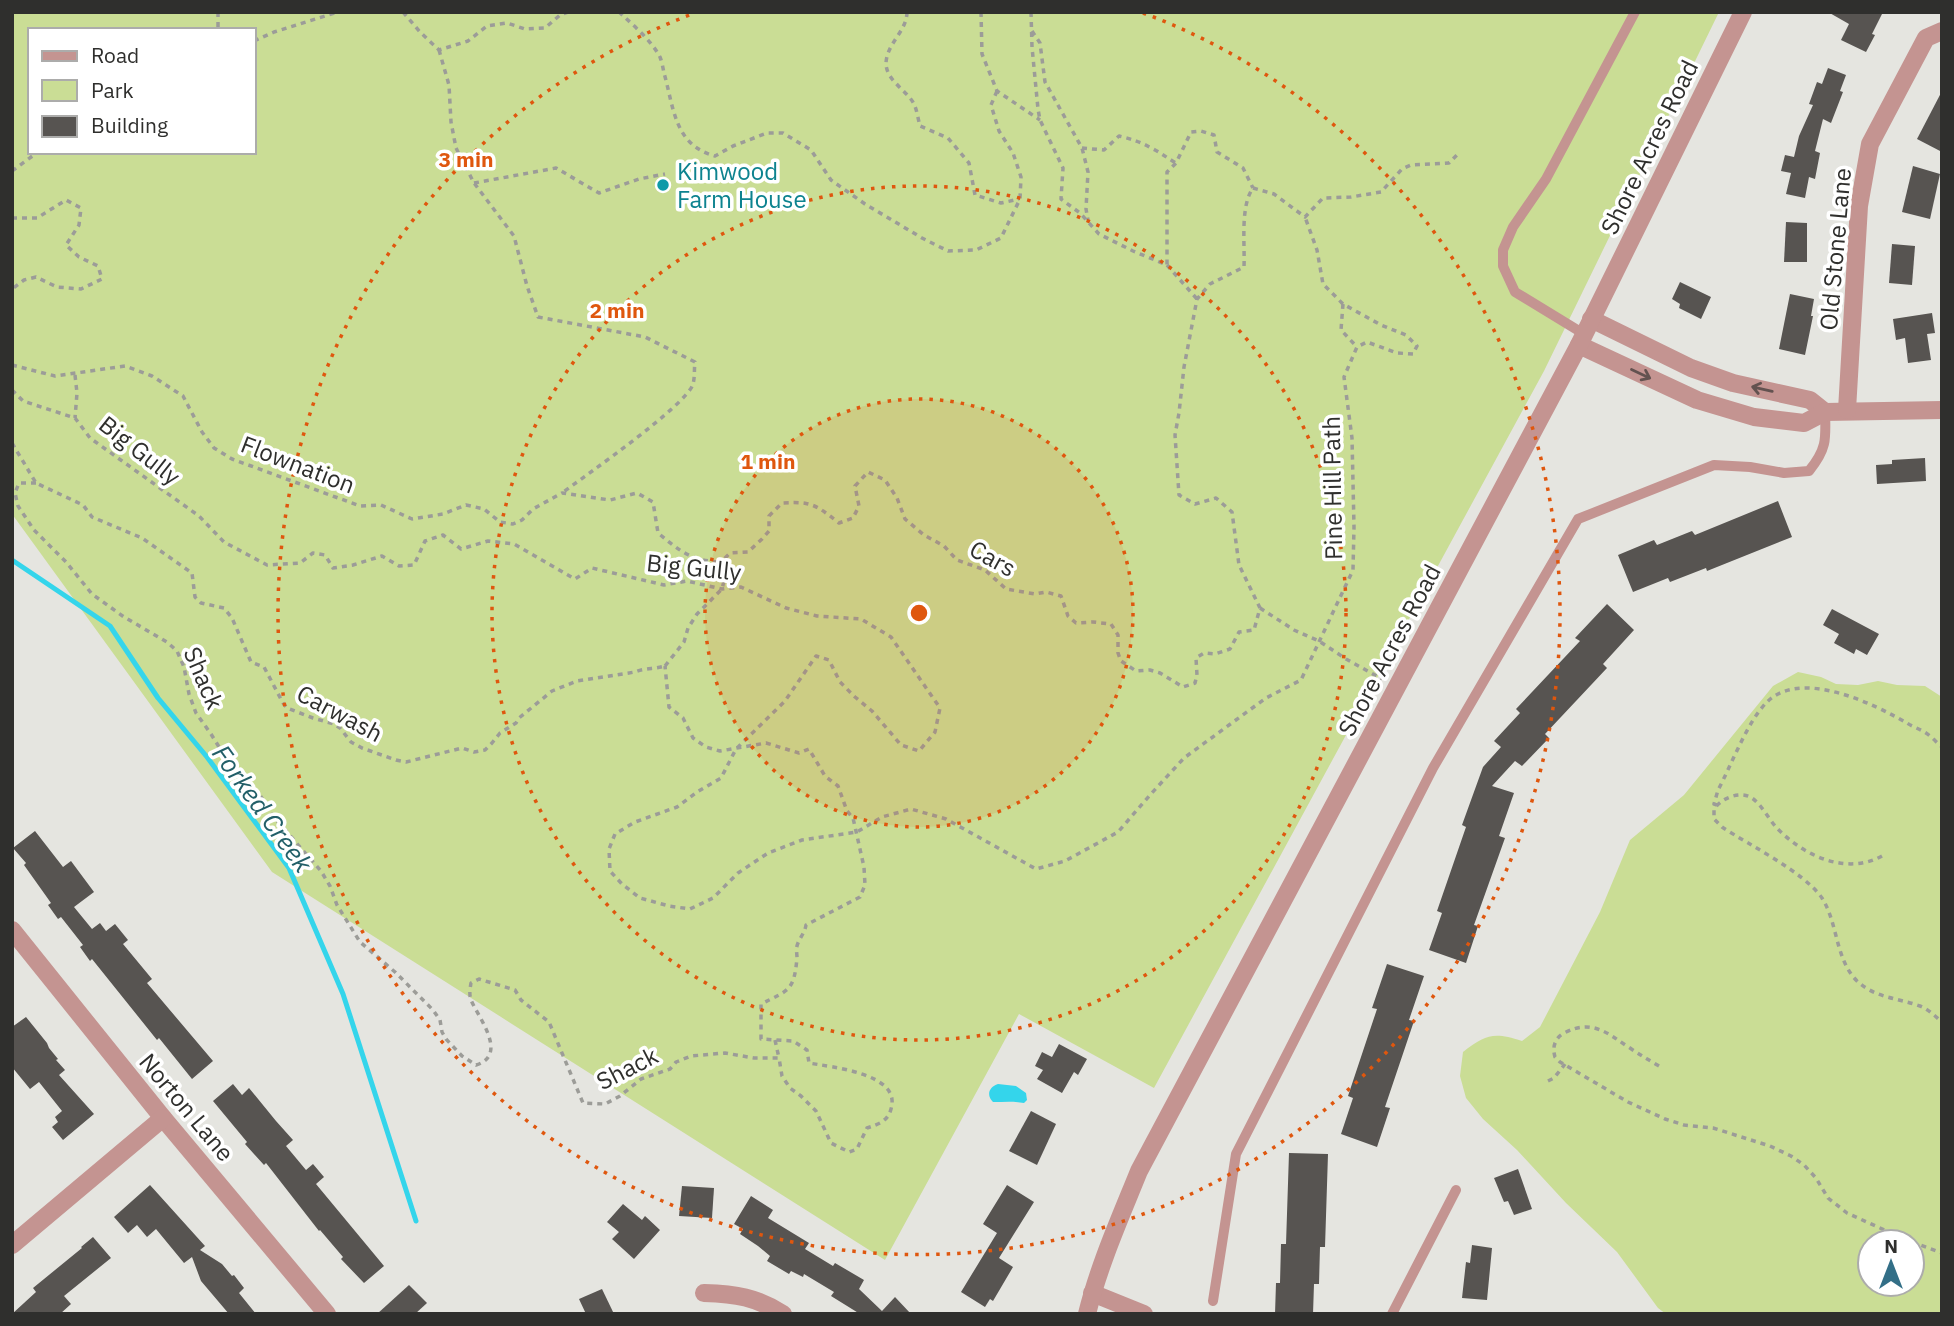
<svg xmlns="http://www.w3.org/2000/svg" width="1954" height="1326" font-family="'IBM Plex Sans',sans-serif">
<style>
.green{fill:#cadd95;fill-rule:evenodd}
.water{fill:#34d5eb}
.lines{fill:none;stroke-linecap:round;stroke-linejoin:round}
.stream{stroke:#34d5eb;stroke-width:5}
.building{fill:#575451}
.path{stroke:#9c9c98;stroke-width:3.5;stroke-dasharray:5 5;stroke-linecap:butt}
.lane{stroke:#c49491;stroke-width:10}
.street{stroke:#c49491;stroke-width:18}
.oneway{stroke:#635250}
.ring{fill:none;stroke:#df570e;stroke-width:3.5;stroke-dasharray:3.5 7}
.culture-dot{fill:#0f9aa8;stroke:#fff;stroke-width:2.5}
.labels{text-anchor:middle;dominant-baseline:central;stroke-width:7;stroke-linejoin:round;paint-order:stroke}
.street-label{font-size:24px;fill:#2f2f2d;stroke:#fff}
.culture-label{font-size:24px;fill:#0d838f;stroke:#fff;text-anchor:start}
.water-label{font-size:26px;font-style:italic;fill:#225f68;stroke:#fff}
.centre{fill:#df570e;stroke:#fff;stroke-width:3.5}
.ring-label{font-size:21px;text-anchor:middle;font-weight:bold;fill:#df570e;stroke:#fff;stroke-width:7;stroke-linejoin:round;paint-order:stroke}
</style>
<rect width="100%" height="100%" fill="#e5e5e0"/>
<g class="green">
<path d="M12,12h1707l-175,359 -390,717 -135,-74 -134,246 -613,-388 -260,-358zM30,30h224v122h-224z"/>
<path d="M1798,672l23,5 15,7 22,1 20,-4 19,4 28,1 17,11v617h-276l-8,-6 -41,-56 -51,-49 -49,-53 -34,-31 -17,-21 -6,-22 3,-24c23,-18 31,-20 59,-11l18,-14 60,-115 30,-72 54,-45 89,-109zM1870,1242h42v42h-42z"/>
</g>
<path class="water" d="M998,1084l18,2 10,7 1,7 -3,3c-10,-2 -20,-1 -31,-1 -7,-7 -4,-15 5,-18z"/>
<g class="lines">
<path class="stream" d="M12,560l98,66 48,72 49,59 82,111 54,126 73,227"/>
</g>
<g class="building">
<path d="M1828,12h55l-11,22 3,1 -9,17 -25,-12 8,-16z"/>
<path d="M1828,68l18,7 -6,16 3,1 -12,31 -8,-4 -8,32 5,2 -5,26 -6,-2 -4,21 -19,-4 5,-21 -10,-2 4,-16 9,2 5,-21 14,-31 -4,-1 8,-22 5,2z"/>
<path d="M1942,91v61l-25,-13z"/>
<path d="M1913,166l27,8 -10,45 -28,-7z"/>
<path d="M1786,222l21,1v39h-23z"/>
<path d="M1892,244l23,2 -3,39 -23,-2z"/>
<path d="M1680,282l31,15 -10,22 -22,-11 1,-4 -8,-5z"/>
<path d="M1790,294l24,5 -3,17h2l-8,39 -26,-6z"/>
<path d="M1932,313l3,20 -8,1 4,26 -23,3 -3,-25 -9,2 -3,-21z"/>
<path d="M1925,458l1,23 -49,3 -1,-19 16,-1v-4z"/>
<path d="M1778,501l14,36 -85,34 -1,-3 -36,14 -2,-4 -35,14 -15,-37 36,-15 3,5 35,-14 3,4z"/>
<path d="M1607,604l27,26 -31,34 4,4 -62,66 4,4 -27,28 -7,-5 -23,25 22,7 -15,43 6,2 -31,87 4,1 -12,37 -37,-13 13,-37 -5,-2 29,-84 -4,-2 21,-58 18,-20 -7,-6 26,-28 -4,-4 64,-68 -5,-3z"/>
<path d="M1832,609l47,25 -12,21 -11,-6 -2,5 -20,-11 5,-9 -16,-9z"/>
<path d="M35,831l28,36 8,-6 23,31 -20,15 18,22 8,-6 6,8 9,-7 13,16 -5,4 29,35 -5,4 66,78 -21,18 -33,-41 -2,2 -65,-81 -2,2 -10,-14 3,-2 -22,-28 -3,2 -10,-14 3,-2 -27,-38 2,-2 -13,-15z"/>
<path d="M1387,964l37,12 -15,44 5,1 -29,86 5,1 -13,39 -36,-13 12,-36 -5,-2 29,-87 -5,-1z"/>
<path d="M26,1017l21,26 2,5 9,11 -2,1 9,10 -6,5 35,39 -31,26 -11,-13 6,-5 -3,-5 7,-6 -23,-29 -9,7 -18,-22v-40z"/>
<path d="M1059,1044l28,15 -9,16 -4,-3 -12,21 -25,-14 6,-9 -8,-4 7,-14 10,5z"/>
<path d="M233,1084l9,11 7,-7 27,33 17,19 -7,6 20,24 7,-6 11,13 -8,7 68,82 -20,17 -23,-24 2,-2 -23,-27 -1,1 -53,-68 -2,2 -19,-21 2,-2 -34,-41z"/>
<path d="M1031,1111l25,13 -19,41 -28,-14z"/>
<path d="M1289,1153l39,1 -3,93h-5l-1,37h-5l-1,30h-38l1,-31h4l1,-39h5z"/>
<path d="M1518,1169l14,40 -18,6 -6,-14 -4,1 -10,-24z"/>
<path d="M150,1185l55,61 -5,4 22,14 10,12 2,-1 10,13 -5,5 17,21h-27l-28,-33 -9,-24 -8,6 -28,-34 -9,8 -10,-12 -9,8 -14,-16z"/>
<path d="M1007,1185l27,17 -35,56 14,9 -20,34 -3,-2 -5,8 -24,-15 36,-59 -14,-9z"/>
<path d="M682,1186l32,2 -2,30 -33,-2z"/>
<path d="M751,1196l22,14 -5,8 41,25 -4,6 28,17 2,-3 29,17 -5,9 23,22 13,-14 16,17h-51l-29,-18 3,-4 -30,-18 -1,3 -12,-6 -2,3 -22,-13 3,-5 -12,-10 -18,-12 3,-5 -9,-5z"/>
<path d="M623,1204l19,16 3,-4 15,14 -26,29 -22,-20 7,-7 -12,-10z"/>
<path d="M93,1237l18,21 -47,38 7,8 -11,10h-48l24,-22 -3,-4 49,-40 -1,-1z"/>
<path d="M1472,1245l20,3 -5,52 -25,-2 4,-36 4,1z"/>
<path d="M409,1285l18,18 -12,11h-38z"/>
<path d="M602,1289l12,25h-28l-7,-15z"/>
</g>
<g class="lines">
<g class="path">
<path d="M218,12v18"/>
<path d="M403,12l17,20 19,18 29,-9 19,-15 20,-3 18,6 20,-1 15,-13 8,-3"/>
<path d="M619,12c14,13 32,28 41,45 2,5 3,11 4,16 10,35 10,72 51,83l18,-10 34,-13h16l28,17 20,30 34,24 57,34 26,13 28,-1 25,-12 19,-39 1,-22 -8,-24 -14,-22 -8,-26 6,-14"/>
<path d="M907,12c0,19 -20,31 -21,51 0,18 21,27 28,41 3,6 4,15 6,22l28,12 21,25 6,32 26,8 18,-4"/>
<path d="M981,12l1,42 15,37 43,29"/>
<path d="M1031,12l1,35 6,62 2,11 23,48 -2,31 19,14 19,21 34,17 34,14v-93l9,-9 15,-31 10,-1 13,4 3,17 26,16 10,20"/>
<path d="M1032,31l8,12 5,39 37,66 6,24 -2,37 2,11"/>
<path d="M254,41l20,-9 64,-20"/>
<path d="M439,50l10,35 2,37 5,26 18,35 40,53 13,50 11,31 107,20 50,25c-1,7 0,15 -2,22 -6,21 -108,92 -131,109"/>
<path d="M1082,148l22,2 15,-14c12,3 22,6 32,12 9,4 16,10 25,15"/>
<path d="M12,171l26,-19"/>
<path d="M474,183l82,-15 43,25 40,-14 26,-5"/>
<path d="M1253,188l21,6 31,23 18,-19 28,-1 30,-5 21,-23 9,-4 38,-2 9,-9"/>
<path d="M12,218h25l29,-18 15,8 -2,17 -13,20 13,12 19,9 4,13 -21,10 -24,-2 -21,-10 -12,3 -12,9"/>
<path d="M1167,265l30,34"/>
<path d="M1343,304l-2,26 16,17"/>
<path d="M12,365l43,11 70,-10 27,10 31,20 19,36 12,16 18,11 128,47 21,-1 31,14 31,-5 23,-9 18,4 16,13 13,2 9,-4 11,-11 29,-16 48,7 27,-7 16,9 5,31c22,18 33,28 63,29"/>
<path d="M75,375l2,18 -2,25"/>
<path d="M12,390l11,11 52,17 15,20 109,78 25,26 43,23 33,-2 13,-10 12,2 8,13 20,-3 29,-9 17,10 15,-1 11,-24 18,-6 18,14 27,-8 26,3 61,35 17,-11 72,17 23,-4 35,8 19,-2 45,21 31,8 44,3 30,18 49,71 -5,24 -16,19 -18,-6 -29,-34 -17,-14 -15,-15 -11,-22 -13,-4 -31,45 -49,48 -15,29 -24,14 -20,15 -42,15 -20,12 -6,15 1,22 12,13 18,14 29,8 21,3 23,-11 25,-25 30,-20 34,-13 55,-8 25,-15 29,-8 35,10 90,50 29,-8 53,-29 32,-37 34,-37 82,-60 35,-18 52,-110 1,-43 -2,-89 -8,-61 13,-30 10,-5 30,11 16,1 4,-8 -11,-11 -25,-10 -38,-21 -20,-20 -6,-34 -12,-33"/>
<path d="M12,443l24,40 47,22 9,12 50,21 50,35 3,24 6,6 23,5 8,10 19,44 13,5 19,36 4,5 26,10 21,6 6,4 11,14 11,6 34,12 10,2 56,-14 12,4 11,-2 7,-7 8,-10 16,-10 3,-5 33,-27 25,-10 58,-9c9,-4 20,-3 30,-6"/>
<path d="M36,483h-17l-4,10 3,13 16,24 32,32 26,32 32,23 43,25 10,9 7,16 5,27 7,19 15,21 13,21 23,29 13,11 12,20 49,56 9,15 7,19 23,37 35,30 38,38 7,10 2,12 4,7 16,17 14,9c33,-10 2,-48 -5,-65 -2,-6 -1,-11 0,-17l8,-4 36,11 6,10 28,22 34,81 22,1 15,-8 21,-17 29,-10 6,-7 15,-6 34,-3 29,5h25l3,18 8,12 11,8 15,15 15,32 18,9 8,-3 10,-21c12,-4 21,-7 24,-19 11,-36 -61,-42 -82,-46l-2,-13 -14,-9 -32,-2v-35c28,-14 33,-13 36,-46 0,-4 -1,-8 0,-12 2,-8 8,-13 9,-21l54,-28 5,-12 -1,-18 -11,-49 -6,-7 -9,-25 -13,-10 -16,-27 -10,4 -33,-10 -46,8 -14,-4 -13,-9 -10,-20 -14,-11 -4,-41"/>
<path d="M1260,608l34,22 25,11 27,18 36,20"/>
<path d="M665,666l19,-24 4,-14 9,-14 25,-25 2,-8 -3,-19 9,-9 18,-1 14,-13 7,-8v-15l13,-13c30,-2 34,2 57,20l14,-5 6,-12 -4,-20 13,-14 17,8 12,18 8,21 19,16 20,11 13,14 28,10 21,19 29,5 11,-2 15,4 7,20 8,7 17,-1 18,2 7,11v18l3,8 15,10 14,-1 10,3 23,14 12,-4 2,-8 -1,-17 8,-5 11,1 15,-5 9,-17 15,-2 6,-22 -21,-43 -7,-53 -16,-14 -21,6 -16,-9 -4,-60 4,-22 5,-46 13,-68 13,-15 34,-17c1,-23 -4,-61 9,-79"/>
<path d="M1717,805l-3,-1 4,-14c14,-26 29,-68 49,-88 34,-34 107,2 140,21 6,4 13,6 19,10 6,4 11,10 16,14"/>
<path d="M1882,856c-36,20 -80,-1 -106,-29 -8,-9 -15,-23 -24,-29 -13,-8 -31,1 -38,11v10l8,8c27,18 82,45 100,71 16,25 13,61 35,83 18,17 41,17 63,25 8,3 15,10 22,16"/>
<path d="M775,1040l4,18"/>
<path d="M1659,1066c-10,-6 -19,-11 -29,-18 -22,-14 -37,-30 -66,-15 -9,5 -12,14 -9,24l5,5 68,40 37,17 19,6 29,3 57,18 21,10 13,9 12,13 12,20 19,15 64,29"/>
<path d="M1548,1081l6,-3 11,-14"/>
<path d="M1912,1242l30,11"/>
</g>
<g class="lane">
<path d="M1584,334l-69,-42 -12,-26v-16l10,-23 33,-48 89,-167"/>
<path d="M1213,1301l23,-147 197,-386 145,-249 136,-54 36,2 34,6 25,-2c18,-22 17,-32 16,-59"/>
<path d="M1392,1314l64,-124"/>
</g>
<g class="street">
<path d="M1591,319l100,49 42,15 77,17 15,12"/>
<path d="M1579,345l118,55 57,17 50,6 21,-11 117,-2"/>
<path d="M1847,410l12,-204 11,-62 56,-106 16,-7"/>
<path d="M12,930l151,188 164,196"/>
<path d="M12,1245l151,-127"/>
<path d="M704,1293c32,1 52,4 79,21"/>
<path d="M1092,1293l52,21"/>
<path d="M1087,1314c12,-49 33,-96 52,-143l440,-826 164,-333"/>
</g>
</g>
<defs><path id="oneway-shaft" d="M-6 0H5M1.5-3L5.5 0L1.5 3" fill="none" stroke-width="1.6" stroke-linecap="round" stroke-linejoin="round" transform="scale(1.75)"/></defs>
<g class="oneway">
<use href="#oneway-shaft" transform="translate(1641 374) rotate(25)"/>
<use href="#oneway-shaft" transform="translate(1762 389) rotate(-167)"/>
</g>
<circle cx="919" cy="613" r="214" fill="#df570e" fill-opacity=".12"/>
<g class="ring">
<circle cx="919" cy="613" r="214"/>
<circle cx="919" cy="613" r="427"/>
<path d="M1143 13A641 641 0 1 1 695 13"/>
</g>
<circle class="culture-dot" cx="663" cy="185" r="7"/>
<g class="labels">
<g class="street-label">
<text transform="translate(1649 147) rotate(-64)">Shore Acres Road</text>
<text transform="translate(1835 249) rotate(-85)">Old Stone Lane</text>
<text transform="translate(140 450) rotate(38)">Big Gully</text>
<text transform="translate(298 464) rotate(21)">Flownation</text>
<text transform="translate(1332 488) rotate(-91)">Pine Hill Path</text>
<text transform="translate(993 558) rotate(29)">Cars</text>
<text transform="translate(694 567) rotate(6)">Big Gully</text>
<text transform="translate(1389 650) rotate(-62)">Shore Acres Road</text>
<text transform="translate(204 678) rotate(67)">Shack</text>
<text transform="translate(340 713) rotate(28)">Carwash</text>
<text transform="translate(627 1068) rotate(-27)">Shack</text>
<text transform="translate(187 1107) rotate(50)">Norton Lane</text>
</g>
<g class="culture-label">
<text x="677" y="171">Kimwood<tspan x="677" dy="28">Farm House</tspan></text>
</g>
<g class="water-label">
<text transform="translate(263 808) rotate(54)">Forked Creek</text>
</g>
</g>
<circle cx="919" cy="613" r="10" class="centre"/>
<g class="ring-label">
<text x="466" y="167">3 min</text>
<text x="617" y="318">2 min</text>
<text x="768" y="469">1 min</text>
</g>
<rect width="1954" height="1326" fill="none" stroke="#2f2f2d" stroke-width="28"/>
<rect x="28" y="28" width="228" height="126" fill="#ffffff" stroke="#acacab" stroke-width="2"/>
<rect x="42" y="51" width="35" height="10" fill="#c49491" stroke="#acacab" stroke-width="2"/>
<text x="91" y="63" font-size="21" fill="#2f2f2d">Road</text>
<rect x="42" y="80" width="35" height="21" fill="#cadd95" stroke="#acacab" stroke-width="2"/>
<text x="91" y="98" font-size="21" fill="#2f2f2d">Park</text>
<rect x="42" y="116" width="35" height="21" fill="#575451" stroke="#acacab" stroke-width="2"/>
<text x="91" y="133" font-size="21" fill="#2f2f2d">Building</text>
<g transform="translate(1891 1263)"><circle r="33" fill="#ffffff" stroke="#acacab" stroke-width="2"/>
<path d="M0-5L12 26L0 18L-12 26Z" fill="#336f87"/>
<text y="-10" font-size="19" font-weight="bold" text-anchor="middle" fill="#2f2f2d">N</text>
</g>
</svg>
